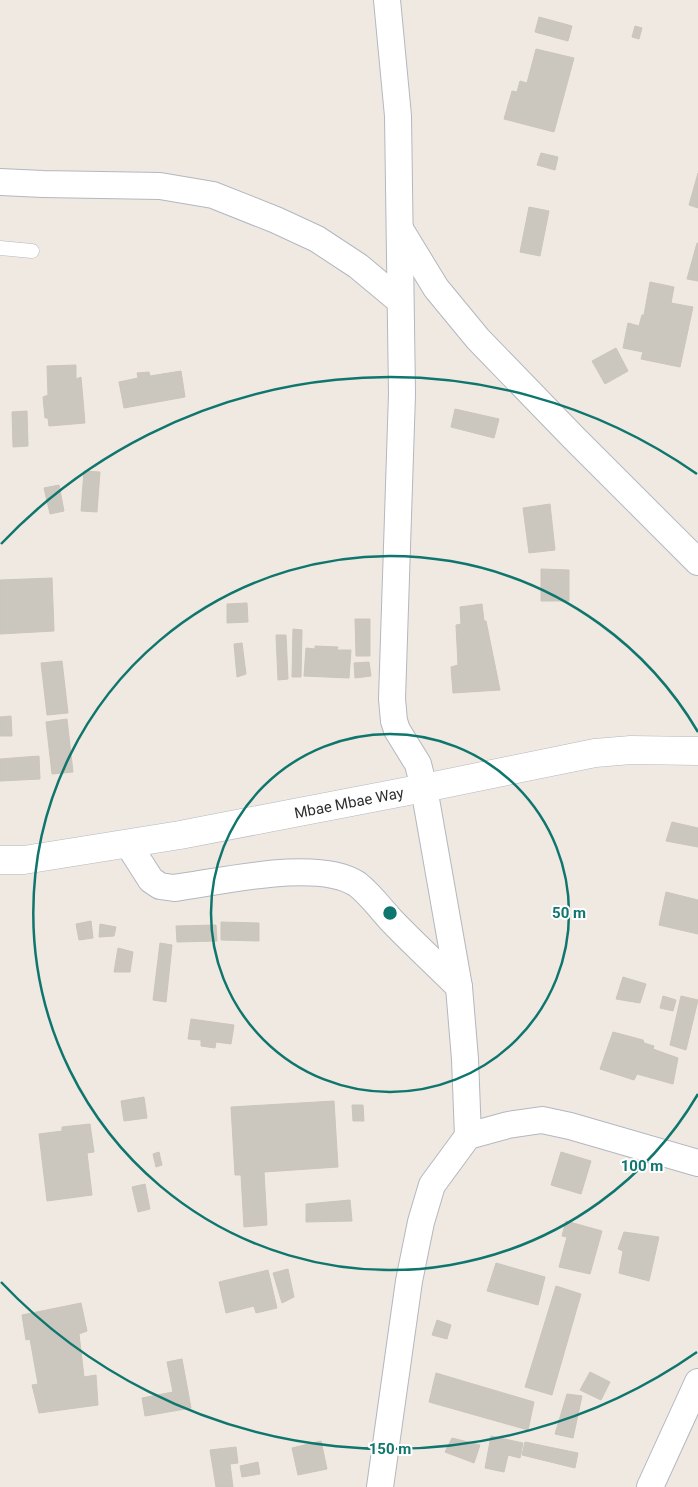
<svg xmlns="http://www.w3.org/2000/svg" width="698" height="1487" font-family="Roboto,sans-serif">
<style>
.building{fill:#cbc7bf;stroke:#cbc5ba}
.lines{fill:none;stroke-linecap:round;stroke-linejoin:round}
.service-casing{stroke:#b4b7c1;stroke-width:15}
.minor-casing{stroke:#b4b7c1;stroke-width:28}
.tertiary-casing{stroke:#b4b7c1;stroke-width:29}
.service{stroke:#fff;stroke-width:14}
.minor{stroke:#fff;stroke-width:26}
.tertiary{stroke:#fff;stroke-width:28}
.ring{fill:none;stroke:#0f766e;stroke-width:2.5}
.labels{text-anchor:middle;dominant-baseline:central;stroke-width:4;stroke-linejoin:round;paint-order:stroke}
.street-label{font-size:15px;fill:#2e2e2e;stroke:#fff}
.centre{fill:#0f766e;stroke:#fff;stroke-width:2.5}
.ring-label{font-size:15px;text-anchor:middle;font-weight:bold;fill:#0f766e;stroke:#fff;stroke-width:4;stroke-linejoin:round;paint-order:stroke}
</style>
<rect width="100%" height="100%" fill="#efe9e1"/>
<g class="building">
<path d="M539,17l33,9 -4,15 -33,-9z"/>
<path d="M635,26l7,2 -3,11 -7,-2z"/>
<path d="M536,49l38,9 -20,74 -50,-13 8,-28 5,1 3,-11 7,2z"/>
<path d="M541,153l17,4 -3,13 -18,-5z"/>
<path d="M698,173v35l-9,-3z"/>
<path d="M529,207l20,4 -9,45 -20,-4z"/>
<path d="M697,243h1v38l-11,-2z"/>
<path d="M650,282l24,5 -3,16 22,4 -13,60 -39,-8 2,-7 -20,-4 5,-25 11,3 3,-11h2z"/>
<path d="M616,348l12,23 -23,13 -13,-23z"/>
<path d="M76,365v14l5,-2 4,46 -36,3 -1,-8h-3l-2,-21 5,-2 -1,-29z"/>
<path d="M181,371l4,26 -61,11 -5,-26 19,-4 -1,-5 12,-1 1,4z"/>
<path d="M455,409l44,10 -5,19 -43,-11z"/>
<path d="M27,411l1,35 -15,1 -1,-35z"/>
<path d="M84,471l16,1 -3,40 -16,-1z"/>
<path d="M59,485l5,26 -14,3 -6,-26z"/>
<path d="M550,504l5,46 -26,3 -6,-45z"/>
<path d="M541,569l28,1v31h-28z"/>
<path d="M52,578l2,53 -54,3v-54z"/>
<path d="M247,603l1,19 -21,1v-19z"/>
<path d="M482,604l2,17h2l14,69 -47,3 -2,-26 7,-2 -2,-40 5,-1 -1,-17z"/>
<path d="M355,619h15v37h-14z"/>
<path d="M293,629l9,1 -1,47h-9z"/>
<path d="M276,635h10l2,44 -10,1z"/>
<path d="M242,643l4,31 -9,3 -3,-33z"/>
<path d="M315,646l23,1 -1,3h14l-2,28 -45,-2 2,-28 9,1z"/>
<path d="M62,661l6,52 -21,2 -6,-52z"/>
<path d="M369,662l2,14 -16,2 -1,-15z"/>
<path d="M11,716l1,20h-12v-19z"/>
<path d="M67,719l6,53 -21,2 -6,-52z"/>
<path d="M39,756l1,23 -40,2v-22z"/>
<path d="M672,822l26,6v19l-32,-6z"/>
<path d="M666,892l32,8v34l-39,-9z"/>
<path d="M91,921l2,17 -14,2 -3,-16z"/>
<path d="M221,922l38,1v18l-38,-1z"/>
<path d="M100,924l16,3 -2,9 -15,1z"/>
<path d="M216,925l1,16 -40,1 -1,-16z"/>
<path d="M160,943l12,2 -6,57 -13,-2z"/>
<path d="M118,948l15,4 -3,20h-16z"/>
<path d="M623,977l23,7 -6,19 -24,-4z"/>
<path d="M663,996l13,4 -3,11 -13,-3z"/>
<path d="M681,996l17,4 -12,50 -16,-5z"/>
<path d="M191,1019l43,6 -3,19 -15,-2 -1,6 -14,-2v-6l-13,-1z"/>
<path d="M613,1032l30,8 1,3 10,3 -1,3 25,9 -5,26 -36,-10 -3,6 -34,-11z"/>
<path d="M144,1097l3,21 -23,3 -3,-20z"/>
<path d="M334,1101l4,66 -74,5 3,53 -23,2 -3,-52h-6l-4,-68z"/>
<path d="M352,1105h11l1,16h-11z"/>
<path d="M90,1124l4,28 -7,1 5,42 -45,6 -8,-67 23,-3v-4z"/>
<path d="M159,1152l3,13 -6,2 -3,-13z"/>
<path d="M561,1152l30,9 -10,33 -30,-9z"/>
<path d="M145,1184l5,25 -12,3 -6,-25z"/>
<path d="M350,1200l2,21 -46,1v-18z"/>
<path d="M566,1221l36,10 -12,43 -31,-7 8,-30 -5,-1z"/>
<path d="M624,1232l35,5 -10,44 -30,-8 4,-22 -5,-2z"/>
<path d="M496,1263l49,14 -7,28 -51,-14z"/>
<path d="M288,1269l6,28 -12,6 -9,-30z"/>
<path d="M268,1270l9,38 -21,5 -2,-7 -28,7 -7,-31z"/>
<path d="M556,1286l25,8 -29,101 -27,-8z"/>
<path d="M81,1303l6,28 -8,3 5,43 12,-2 2,30 -59,8 -7,-28 6,-1 -8,-45 -4,1 -4,-25z"/>
<path d="M437,1320l14,5 -4,14 -15,-4z"/>
<path d="M182,1359l9,49 -46,8 -3,-18 31,-6 -6,-30z"/>
<path d="M590,1372l20,10 -9,18 -21,-10z"/>
<path d="M436,1373l98,29 -6,28 -99,-28z"/>
<path d="M567,1394l15,2 -9,42 -18,-4z"/>
<path d="M491,1436l32,7 -3,15 -12,-3 -4,17 -19,-4z"/>
<path d="M452,1438l28,7 -6,18 -29,-11z"/>
<path d="M321,1441l6,28 -29,6 -6,-27z"/>
<path d="M525,1442l53,11 -3,15 -53,-13z"/>
<path d="M236,1447l2,16 -8,1 3,23h-17l-6,-37z"/>
<path d="M258,1462l2,12 -18,3 -2,-11z"/>
</g>
<g class="lines">
<defs>
<path id="service" d="M0,248l32,3"/>
<g id="minor">
<path d="M0,182l43,2 117,2 53,9 63,25 41,19 41,27 42,35"/>
<path d="M400,229l36,59 42,51 96,99 124,124"/>
<path d="M128,844l23,36 9,6 14,2c46,-6 144,-30 183,-4 13,10 23,24 34,36 22,23 45,44 68,67"/>
<path d="M468,1136l40,-11 34,-5 28,6 128,37"/>
<path d="M380,1487l29,-206 12,-59 11,-37 36,-49 -3,-77 -6,-72 -35,-199 -6,-24 -21,-34 -3,-9 -2,-22 10,-305 -4,-278 -11,-116"/>
<path d="M650,1487l48,-105"/>
</g>
<path id="tertiary" d="M0,860h24l156,-25 244,-47 171,-35 36,-3 67,1"/>
</defs>
<use href="#service" class="service-casing"/>
<use href="#minor" class="minor-casing"/>
<use href="#tertiary" class="tertiary-casing"/>
<use href="#service" class="service"/>
<use href="#minor" class="minor"/>
<use href="#tertiary" class="tertiary"/>
</g>
<g class="ring">
<circle cx="390" cy="913" r="179"/>
<path d="M698 1094A357 357 0 1 1 698 732"/>
<path d="M697 1352A536 536 0 0 1 1 1282M1 544A536 536 0 0 1 697 474"/>
</g>
<g class="labels">
<g class="street-label">
<text transform="translate(349 803) rotate(-11)">Mbae Mbae Way</text>
</g>
</g>
<circle cx="390" cy="913" r="8" class="centre"/>
<g class="ring-label">
<text x="569" y="918">50 m</text>
<text x="642" y="1171">100 m</text>
<text x="390" y="1454">150 m</text>
</g>
</svg>
